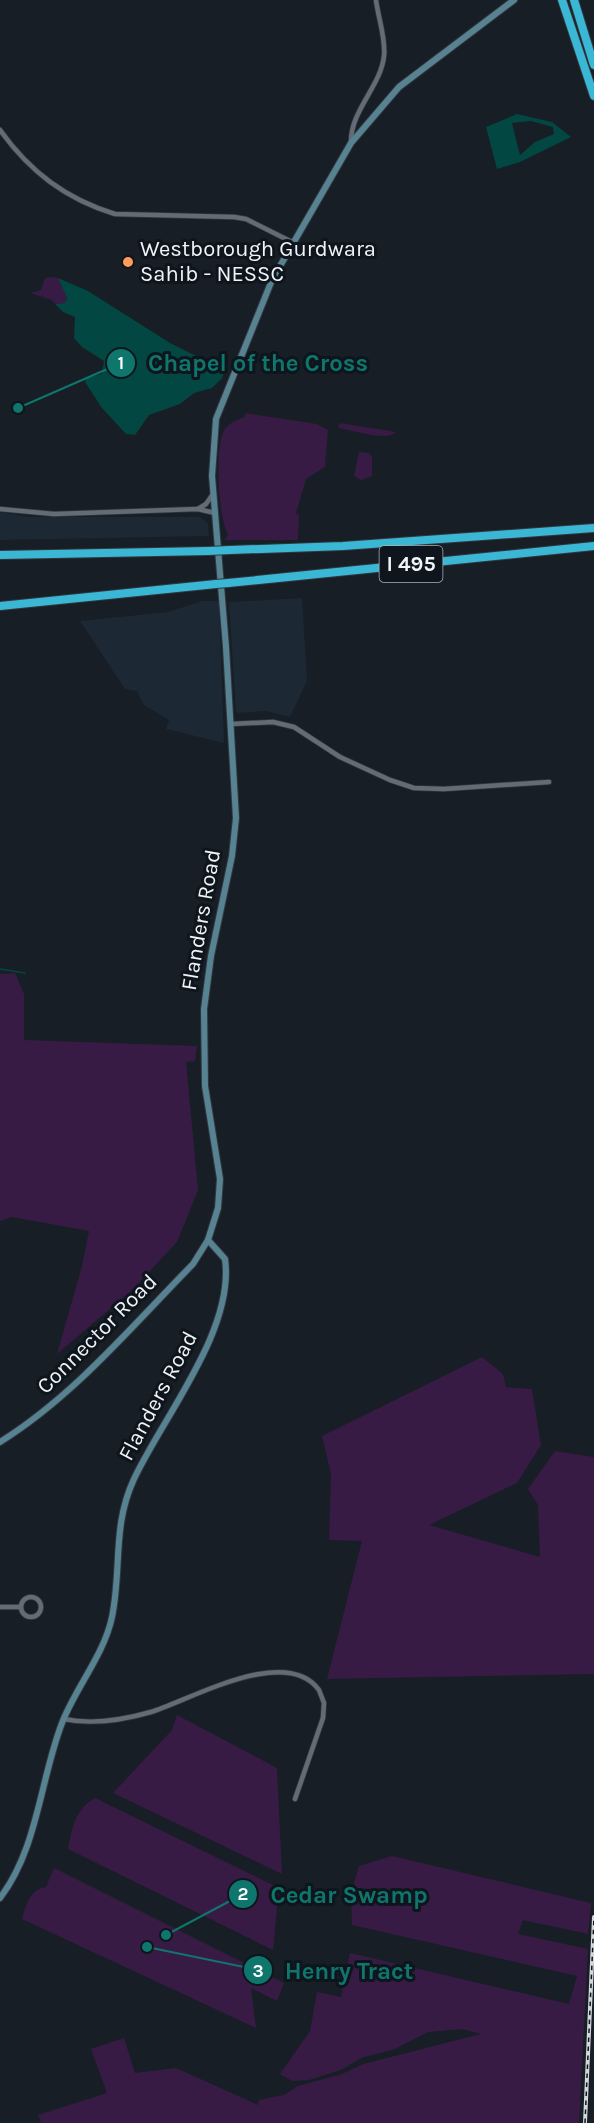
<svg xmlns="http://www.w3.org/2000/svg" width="594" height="2123" font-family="Karla,sans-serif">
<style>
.built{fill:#1c2834}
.green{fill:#381b45}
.water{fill:#034742;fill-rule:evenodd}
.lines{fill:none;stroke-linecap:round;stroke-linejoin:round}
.stream{stroke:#034742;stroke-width:1.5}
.street-casing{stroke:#32373d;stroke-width:6}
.secondary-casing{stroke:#32373d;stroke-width:8}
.highway-casing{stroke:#32373d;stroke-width:10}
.street{stroke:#636b75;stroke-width:4.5}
.secondary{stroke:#578292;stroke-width:6}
.highway{stroke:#3bb7d6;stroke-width:8}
.rail-casing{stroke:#d3d8dd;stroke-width:4}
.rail{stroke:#0e151c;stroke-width:1.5;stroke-dasharray:4.5;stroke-linecap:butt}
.highway-bridge-casing{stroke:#32373d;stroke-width:10;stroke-linecap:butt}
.highway-bridge{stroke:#3bb7d6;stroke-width:8}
.poi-dot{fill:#ff9b5b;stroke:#0e151c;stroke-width:2}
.labels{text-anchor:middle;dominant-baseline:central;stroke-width:6;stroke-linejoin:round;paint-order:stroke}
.shield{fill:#0e151c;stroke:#acb1b7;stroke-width:1.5}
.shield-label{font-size:21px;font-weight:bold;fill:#eff4f9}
.poi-label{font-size:22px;fill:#eff4f9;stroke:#0e151c;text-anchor:start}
.street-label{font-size:22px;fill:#eff4f9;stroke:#0e151c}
.leader{fill:none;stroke:#0f766e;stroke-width:2}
.callout-dot{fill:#0f766e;stroke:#0e151c;stroke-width:2}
.mark-label{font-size:18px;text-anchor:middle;font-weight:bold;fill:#fff}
.callout-label{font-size:24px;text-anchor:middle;font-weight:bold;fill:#0f766e;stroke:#0e151c;stroke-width:6;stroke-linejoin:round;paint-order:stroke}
</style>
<rect width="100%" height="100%" fill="#171e25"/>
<g class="built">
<path d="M0,512l30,5h170l8,7 1,12 -209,4z"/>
<path d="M302,598l5,83 -17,36 -24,-6 -30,2 -7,-111z"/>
<path d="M202,601h17l5,142 -58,-14 3,-9 -25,-15 -7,-14 -12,-2 -45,-68 88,-9z"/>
</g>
<g class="green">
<path d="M50,277l8,1 9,20 -2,5 -10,1 -3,-4 -22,-7 11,-3 4,-12z"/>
<path d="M245,413l72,11 11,6 -3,37 -19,12 -10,34 3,2 -1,25h-73l3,-6c-10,-15 -14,-91 -3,-105 5,-7 12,-9 20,-12z"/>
<path d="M340,423l56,9c-8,10 -44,-2 -58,-4z"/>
<path d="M359,452l10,1 3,4v19l-11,4 -7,-4z"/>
<path d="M15,973l9,21v46l173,6 -2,15 -9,1 12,128 -21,52 -45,48 -75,64 25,-88 7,-35 -77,-14 -12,4v-247z"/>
<path d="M482,1357l21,17 3,13 26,2 9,56 -24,38 -88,42 111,32 -2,-52 -10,-16 27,-38 39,6v217l-267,5 35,-138 -33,-1 2,-66 -9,-38z"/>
<path d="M177,1715l100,53 5,106 -169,-81 59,-63z"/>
<path d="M95,1798l184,90 -6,62 -205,-101c4,-21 7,-40 27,-51z"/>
<path d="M392,1856l199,47 -3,31 -65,-14 -5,14 70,15 -9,174h-538l-3,-8 69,-22 -16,-44 33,-11 11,35 41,-5 82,37 1,-5 25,-5 14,-9 44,-12 21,-10 118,-30 -19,-5 -34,3 -33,17 -34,9 -20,12 -32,10 -17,1 -12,-7 30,-43 7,-39 24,5 9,-44 219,51 8,-28 -225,-51 -1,-31 8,-28z"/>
<path d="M54,1868l230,115 -7,18 -26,-13 5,40 -234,-109c4,-14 8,-30 24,-32z"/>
</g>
<g class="water">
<path d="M517,114l35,8 19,15 -51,25 -23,7 -11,-42zM531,121l22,6 1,7 -19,8 -15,13 -8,-32z"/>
<path d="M58,278l30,13 82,52 32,16 18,3 5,8 -3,8 -10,10 -18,5 -14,11 -31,11 -14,20 -9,-1 -24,-26 -17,-26 1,-4 16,-4 2,-13 -22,-14 -8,-9 1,-21 -12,-5 -8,-8 10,-1 2,-5z"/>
</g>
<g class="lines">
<path class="stream" d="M0,969l25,4"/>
<defs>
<g id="street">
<path d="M0,130c30,42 66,69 115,84l119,3 12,2 46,23"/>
<path d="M351,143c-1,-32 30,-57 33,-87 2,-17 -6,-39 -8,-56"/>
<path d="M0,509l54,5 144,-5 17,4"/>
<path d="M198,509l8,-5 7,-10"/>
<path d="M231,724l42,-2 21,5 46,30 50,23 24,8 30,1 105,-7"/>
<circle cx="31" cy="1607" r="10"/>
<path d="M0,1607h20"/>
<path d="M64,1719c28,6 59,1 87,-7 39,-12 135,-68 168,-22l5,13 -1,15 -28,81"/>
</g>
<g id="secondary">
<path d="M0,1442c74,-46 132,-116 193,-178l15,-24"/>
<path d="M0,1898c38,-50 40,-118 62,-175 14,-36 42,-68 50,-106 10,-49 0,-91 22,-138 29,-62 101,-149 91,-220l-17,-19 10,-32 2,-29 -15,-93 -1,-77 7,-53 21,-100 4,-38 -10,-171 -14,-171 4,-57 56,-139 79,-137 48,-56 115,-87"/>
</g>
<g id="highway">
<path d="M562,0l32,96"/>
<path d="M574,0l20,65"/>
<path d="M230,550l113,-4 251,-18"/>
<path d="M0,555l208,-4"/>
<path d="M228,583l366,-37"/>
<path d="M0,606l216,-22"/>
</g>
</defs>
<use href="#street" class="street-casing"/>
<use href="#secondary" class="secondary-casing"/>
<use href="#highway" class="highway-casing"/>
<use href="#street" class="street"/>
<use href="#secondary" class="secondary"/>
<use href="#highway" class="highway"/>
<defs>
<path id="rail" d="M585,2123l9,-206"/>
</defs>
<use href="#rail" class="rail-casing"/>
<use href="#rail" class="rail"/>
<defs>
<g id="highway-bridge">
<path d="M208,551l22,-1"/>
<path d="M216,584l12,-1"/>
</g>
</defs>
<use href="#highway-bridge" class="highway-bridge-casing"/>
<use href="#highway-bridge" class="highway-bridge"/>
</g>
<circle class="poi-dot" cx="128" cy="262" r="6"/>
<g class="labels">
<rect class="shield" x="379.5" y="546" width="63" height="36" rx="4.5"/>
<g class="shield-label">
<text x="411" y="564">I 495</text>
</g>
<g class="poi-label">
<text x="140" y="249">Westborough Gurdwara<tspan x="140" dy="25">Sahib - NESSC</tspan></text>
</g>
<g class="street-label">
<text transform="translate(201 920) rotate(-80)">Flanders Road</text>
<text transform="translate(97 1334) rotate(-45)">Connector Road</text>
<text transform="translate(158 1396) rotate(-62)">Flanders Road</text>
</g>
</g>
<path class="leader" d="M18 408L121 363M166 1935L243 1894M147 1947L258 1970"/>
<g class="callout-dot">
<circle cx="18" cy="408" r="6"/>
<circle cx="166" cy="1935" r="6"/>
<circle cx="147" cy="1947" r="6"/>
<circle cx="121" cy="363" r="15"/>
<circle cx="243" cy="1894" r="15"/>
<circle cx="258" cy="1970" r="15"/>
</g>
<g class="mark-label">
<text x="121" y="369">1</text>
<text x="243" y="1900">2</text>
<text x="258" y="1977">3</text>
</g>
<g class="callout-label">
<text x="258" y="371">Chapel of the Cross</text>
<text x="349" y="1903">Cedar Swamp</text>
<text x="349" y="1979">Henry Tract</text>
</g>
</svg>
